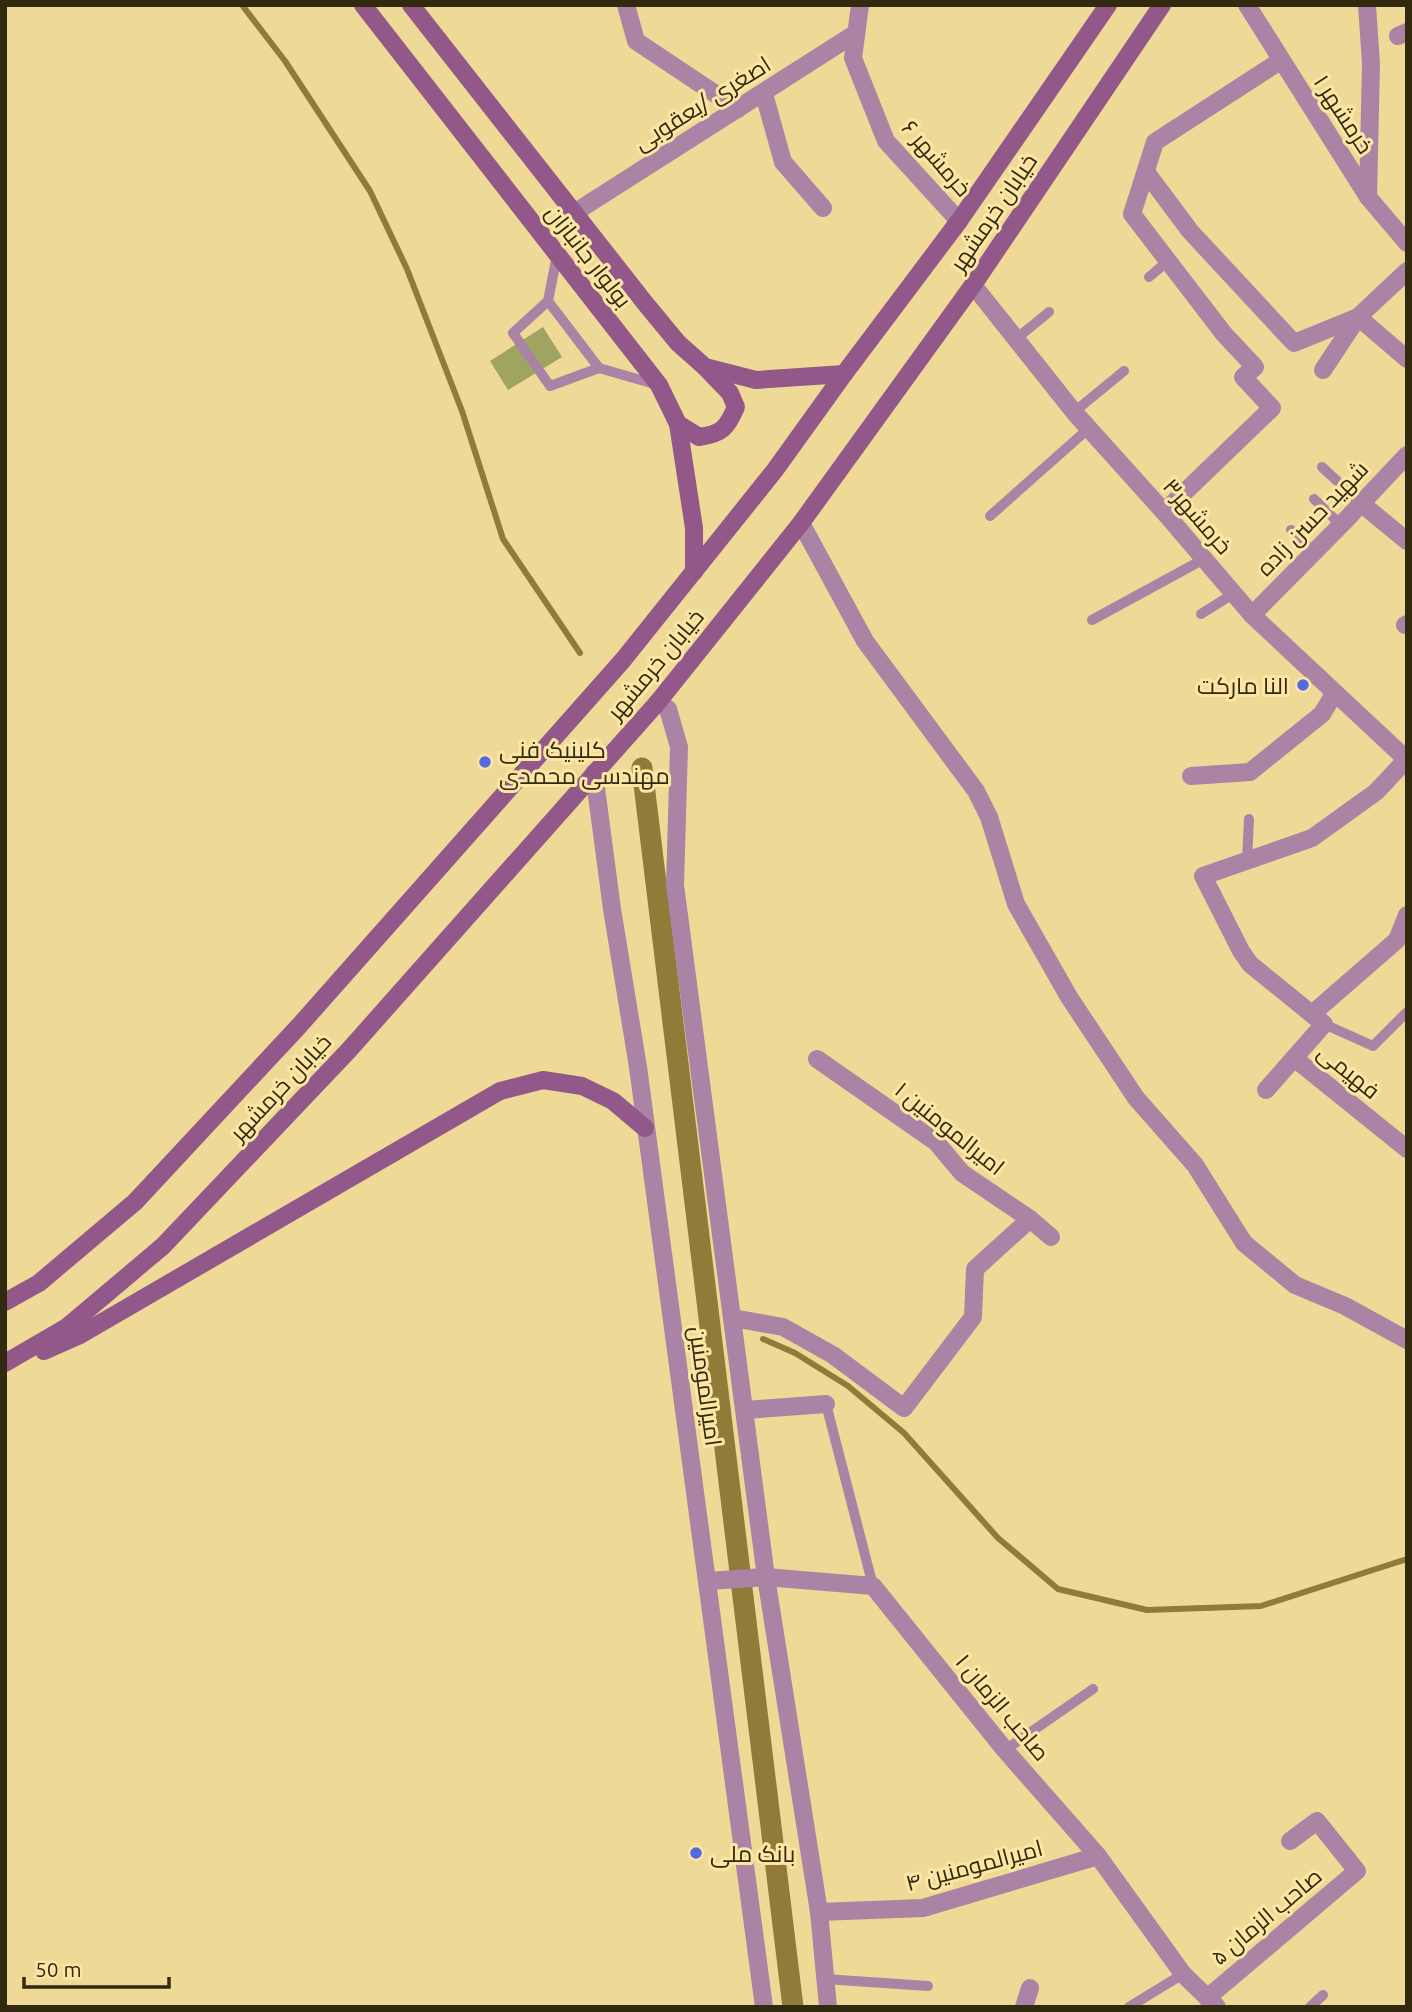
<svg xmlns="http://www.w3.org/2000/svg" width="1412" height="2012" font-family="Ubuntu,Cairo,sans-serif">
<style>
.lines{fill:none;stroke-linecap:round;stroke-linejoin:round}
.stream{stroke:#907b38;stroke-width:6}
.canal{stroke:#907b38;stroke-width:21}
.building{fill:#9fa461}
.lane{stroke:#ab83a4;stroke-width:10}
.street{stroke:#ab83a4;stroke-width:18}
.secondary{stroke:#92588a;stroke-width:18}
.poi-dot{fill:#556ae0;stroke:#fce6a3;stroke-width:2.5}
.labels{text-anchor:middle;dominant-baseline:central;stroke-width:6;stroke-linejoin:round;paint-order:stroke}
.street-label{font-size:23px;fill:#32290e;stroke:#fce6a3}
.poi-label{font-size:23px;fill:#32290e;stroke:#fce6a3;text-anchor:start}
</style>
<rect width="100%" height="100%" fill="#eed996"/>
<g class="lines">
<g class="stream">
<path d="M242,5l43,56 85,130 37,78 55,142 41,128 77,114"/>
<path d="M763,1339l32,14 53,33 56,47 94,105 60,51 89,21 114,-4 146,-47"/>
</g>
<path class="canal" d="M642,768l151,1239"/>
</g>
<path class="building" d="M543,327l19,30 -54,33 -18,-29z"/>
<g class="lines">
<g class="lane">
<path d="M557,255l-9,46 -35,32 37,53 49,-18 59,17"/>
<path d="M1149,277l19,-16"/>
<path d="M548,301l51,67"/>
<path d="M1016,339l33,-27"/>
<path d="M1074,412l50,-41"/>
<path d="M1322,467l40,37"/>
<path d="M1314,499l27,26"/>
<path d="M990,516l98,-87"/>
<path d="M1291,530l23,22"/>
<path d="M1201,614l32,-20"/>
<path d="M1092,620l112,-61"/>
<path d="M1247,860l2,-41"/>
<path d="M1324,1024l49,22 34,-34"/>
<path d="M826,1404l47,182"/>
<path d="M1005,1750l88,-61"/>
<path d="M825,1979l103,7"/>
<path d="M1129,2007l54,-33"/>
<path d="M1310,2007l13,-12"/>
</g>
<g class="street">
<path d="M626,5l10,36 102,68"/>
<path d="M860,5l-7,53 33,83 73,80"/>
<path d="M1247,5l121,192 39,46"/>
<path d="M1367,5l4,59 -3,133"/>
<path d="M1398,36l9,-4"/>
<path d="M764,94l19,68 40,46"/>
<path d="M1146,172l44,59 104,112 64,-26"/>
<path d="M574,213l282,-180"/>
<path d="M973,285l101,127 90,100 88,103 154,144"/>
<path d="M1358,317l49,42"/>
<path d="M1323,370l35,-53 49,-46"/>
<path d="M1362,504l45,37"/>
<path d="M1164,512l108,-104 -29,-31 12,-10 -31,-33 -92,-120 23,-72 125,-81"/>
<path d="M801,523l64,118 111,150 13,26 27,87 53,93 67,101 59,67 49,78 51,42 50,21 62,34"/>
<path d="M1252,615l89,-90 66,-70"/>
<path d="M1405,625l2,-1"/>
<path d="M658,702l10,7 11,38 -4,138 91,692 53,335 9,95"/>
<path d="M594,773l18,136 26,158 126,940"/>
<path d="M1191,776l59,-4 72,-58 12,-20"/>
<path d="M1312,1014l85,-74 10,-25"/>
<path d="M1294,1058l113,91"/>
<path d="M817,1059l119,83 26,31 68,46 21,18"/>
<path d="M1266,1090l58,-66 -74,-60 -9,-13 -38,-75 109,-38 64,-46 31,-33"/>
<path d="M733,1318l50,9 50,28 71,53 69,-91 2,-48 55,-50"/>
<path d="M746,1410l80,-6"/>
<path d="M708,1581l58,-4 107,9 132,164 93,106 85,118 34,33"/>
<path d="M819,1912l104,-4 175,-52"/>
<path d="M1207,1998l150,-127 -40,-50 -27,20"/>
<path d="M1024,2007l6,-19"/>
</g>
<g class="secondary">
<path d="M363,5l296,380 19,39 16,104v44"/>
<path d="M411,5l234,298 33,40 27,24 51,13 88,-6"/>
<path d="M678,424l21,13c23,-3 28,-9 37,-30l-6,-14 -25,-26"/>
<path d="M5,1302l34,-19 96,-81 164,-176 324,-366 152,-190 69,-96 115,-153 149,-216"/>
<path d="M44,1351l36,-16 420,-244 43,-11 39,6 31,15 32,27"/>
<path d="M5,1363l62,-36 96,-81 186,-196 309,-348 143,-179 172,-238 189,-280"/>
</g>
</g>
<g class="poi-dot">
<circle cx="1303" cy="685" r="7"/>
<circle cx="485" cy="762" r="7"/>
<circle cx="696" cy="1853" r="7"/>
</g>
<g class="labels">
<g class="street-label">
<text transform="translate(702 103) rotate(-32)">اصغری /یعقوبی</text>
<text transform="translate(1344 114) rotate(57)">خرمشهر ۱</text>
<text transform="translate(937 158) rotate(49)">خرمشهر ۶</text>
<text transform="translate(993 212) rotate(-56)">خیابان خرمشهر</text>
<text transform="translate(589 256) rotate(52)">بولوار جانبازان</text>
<text transform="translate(1198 516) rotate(49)">خرمشهر۳</text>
<text transform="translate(1312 518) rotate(-46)">شهید حسن زاده</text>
<text transform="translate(655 664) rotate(-50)">خیابان خرمشهر</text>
<text transform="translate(1349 1071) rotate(39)">فهیمی</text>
<text transform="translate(280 1087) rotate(-47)">خیابان خرمشهر</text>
<text transform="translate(950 1128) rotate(39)">امیرالمومنین ۱</text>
<text transform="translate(706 1386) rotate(82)">امیرالمومنین</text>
<text transform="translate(1003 1707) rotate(50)">صاحب الزمان ۱</text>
<text transform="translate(974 1865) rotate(-15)">امیرالمومنین ۴</text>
<text transform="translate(1266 1916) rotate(-40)">صاحب الزمان ۵</text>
</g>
<g class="poi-label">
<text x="1289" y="685" text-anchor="end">النا مارکت</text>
<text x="499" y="749">کلینیک فنی<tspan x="499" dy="26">مهندسی محمدی</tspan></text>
<text x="710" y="1853">بانک ملی</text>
</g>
</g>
<rect width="1412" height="2012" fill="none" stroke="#32290e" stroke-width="14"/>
<path d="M24 1977v10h145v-10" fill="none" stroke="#32290e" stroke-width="3.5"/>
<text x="35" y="1977" font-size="21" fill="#32290e" stroke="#fce6a3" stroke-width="5" paint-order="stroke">50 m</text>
</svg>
